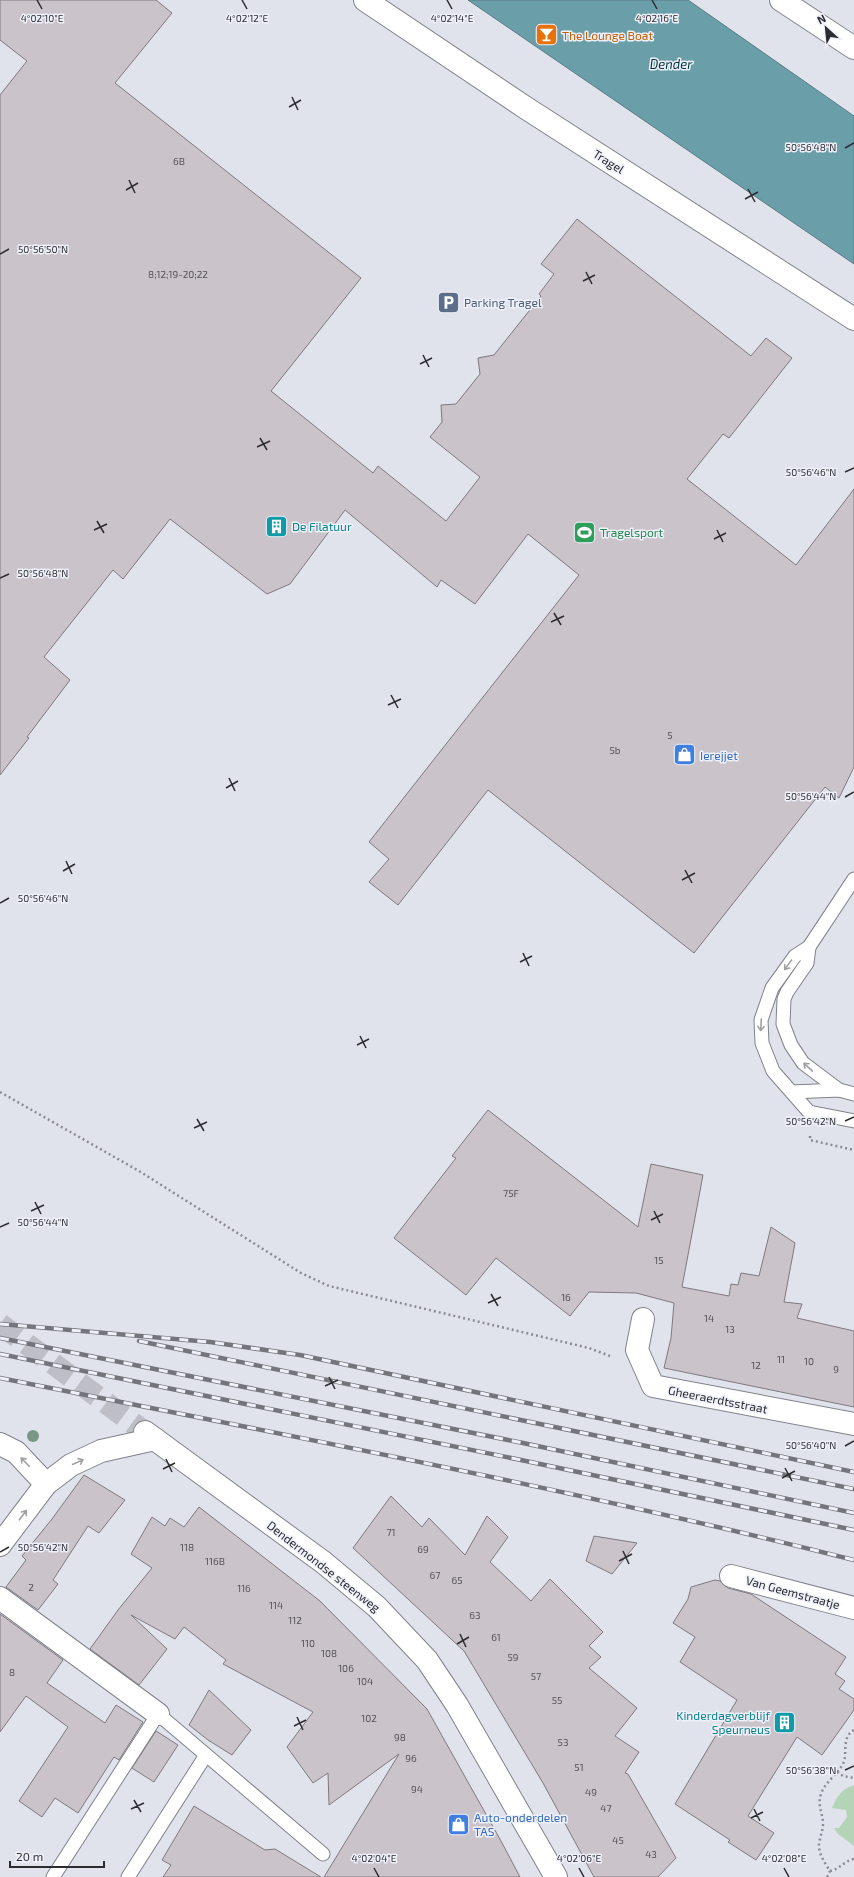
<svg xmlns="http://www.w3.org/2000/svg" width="854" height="1877" font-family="'Exo 2',sans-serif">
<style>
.green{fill:#b4d4b7}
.water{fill:#6a9fa9;stroke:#577c85}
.building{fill:#cac3ca;stroke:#7f787f}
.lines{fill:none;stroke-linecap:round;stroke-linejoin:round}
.tertiary-tunnel{stroke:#bdbec6;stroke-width:22;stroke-dasharray:22 11;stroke-linecap:butt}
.service-casing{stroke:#80838b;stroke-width:15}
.minor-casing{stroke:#80838b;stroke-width:24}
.tertiary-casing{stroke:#80838b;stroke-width:24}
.path{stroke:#8b8c92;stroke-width:2.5;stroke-dasharray:2 3;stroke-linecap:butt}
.service{stroke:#fff;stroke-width:13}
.minor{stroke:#fff;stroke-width:22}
.tertiary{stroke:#fff;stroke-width:22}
.rail-casing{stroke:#74757b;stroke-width:4.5}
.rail{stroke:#eef0fa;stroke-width:3;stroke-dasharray:9;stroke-linecap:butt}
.tree{fill:#799784}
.oneway{stroke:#a0a0a2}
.ticks{fill:none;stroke:#2c2c30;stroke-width:1.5}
.labels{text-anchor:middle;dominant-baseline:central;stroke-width:3;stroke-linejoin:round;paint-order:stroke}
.number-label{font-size:10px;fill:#545256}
.food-label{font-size:12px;fill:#c56008;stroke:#eef0fa;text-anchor:start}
.street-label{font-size:12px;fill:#2c2c30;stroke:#eef0fa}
.service-label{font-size:12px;fill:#4e5e75;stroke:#eef0fa;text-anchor:start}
.culture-label{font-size:12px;fill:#0d838f;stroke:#eef0fa;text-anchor:start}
.leisure-label{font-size:12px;fill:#27864d;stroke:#eef0fa;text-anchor:start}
.shop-label{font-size:12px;fill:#366cbe;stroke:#eef0fa;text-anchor:start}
.water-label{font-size:13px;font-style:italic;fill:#00333b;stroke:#eef0fa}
.ticks-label{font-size:10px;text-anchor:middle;fill:#2c2c30;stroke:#eef0fa;stroke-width:3;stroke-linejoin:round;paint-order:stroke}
</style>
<rect width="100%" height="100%" fill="#e1e3ec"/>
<path class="green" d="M854,1785v61l-16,-12 -4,-6h5l8,-11 -1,-7 -14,-2c5,-12 10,-19 22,-23z"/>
<path class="water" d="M468,0h220l166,116v148z"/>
<g class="building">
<path d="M0,0h156l16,13 -57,70 246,195 -90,113 102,82 5,-7 68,55 34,-44 -50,-40 12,-15 -1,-17 15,-1 24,-30 -2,-16 16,-3 47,-59 -2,-2 15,-20 -13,-10 36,-45 174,137 15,-18 26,20 -63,80 -6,-4 -36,45 109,86 58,-76v278l-15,31 -14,-11 -131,166 -206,-163 -90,115 -29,-23 20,-23 -20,-17 210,-267 -51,-41 -53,70 -34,-24 -4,7 -92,-77 -55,74 -23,10 -97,-75 -47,60 -10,-9 -69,87 26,23 -43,57 2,1 -29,37v-680l27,-34 -27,-21z"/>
<path d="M488,1110l150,117 13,-63 52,11 -21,112 47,9 2,-12 7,1 3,-12 18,3 12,-49 24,16 -11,59 18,2 -5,14 57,13v76l-190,-39 7,-30 3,-35 -38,-10 -47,-1 -19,24 -74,-58 -30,37 -72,-57 62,-80 -4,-2z"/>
<path d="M84,1475l41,25 -26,33 -11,-7 -35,54 5,4 -20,26 -32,-23 20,-27 -4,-4 30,-37z"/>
<path d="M391,1496l31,31 7,-9 36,37 22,-39 21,21 -18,25 41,39 19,-22 53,53 -14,14 12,11 -12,11 48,40 -22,28 24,16 -14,21 3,1 48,84 -18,19h-64l-51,-94 -79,-132 -111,-103z"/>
<path d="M199,1507l121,94 107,108 74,132 19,36h-196l75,-123 -70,51 -1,-32 -15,10 -26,-36 26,-35 -90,-48 3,-4 -42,-33 -9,12 -44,-24 36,34 -28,36 -49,-36 28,-39 34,-42 -21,-14 21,-37 13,9 5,-8 14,9z"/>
<path d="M594,1536l43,7 -25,31 -26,-13z"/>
<path d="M715,1580l5,1 8,7 23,6 95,63 -11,17 10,7 -6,8 15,10v11l-32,45 -25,-18 -49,79 26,17 -18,27 -28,-18 2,-2 -55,-36 62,-104 -57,-38 15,-25 -22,-14 15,-24 3,-12z"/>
<path d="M0,1614l63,46 -16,23 58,40 11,-18 27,17 -24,38 -5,-3 -36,56 -23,-15 -13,19 -23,-16 49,-74 -42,-31 -26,36z"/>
<path d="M209,1690l42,40 -19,25 -24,-15 -19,-15z"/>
<path d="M156,1731l22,14 -24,37 -22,-14z"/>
<path d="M194,1806l71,44 10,-1 46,28h-158l8,-12 -9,-5z"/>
</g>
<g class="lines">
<path class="tertiary-tunnel" d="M0,1324l145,108"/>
<defs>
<g id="service">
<path d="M854,879l-45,68 -14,9 -23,32 -11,32 1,23 11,28 36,41 45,9"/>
<path d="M809,947l-2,16 -20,29 -3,7 -1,25 8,21 12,18 36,27"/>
<path d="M792,1092l47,-2 15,4"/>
<path d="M53,1877l105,-163 165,140"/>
<path d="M128,1877l78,-122"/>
</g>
<g id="minor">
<path d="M365,0l161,108 328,211"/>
<path d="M781,0l73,48"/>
<path d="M643,1319l-6,31 16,36 201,38"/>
<path d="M0,1444l16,8 30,32"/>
<path d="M0,1545l46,-61 25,-19 30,-14 54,-12"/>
<path d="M731,1576l123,32"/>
<path d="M0,1598l158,116"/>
</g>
<path id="tertiary" d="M145,1432l178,130 54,45 50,53 30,45 99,172"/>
</defs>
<use href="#service" class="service-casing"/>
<use href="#minor" class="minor-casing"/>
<use href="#tertiary" class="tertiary-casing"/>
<g class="path">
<path d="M0,1092l139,79 162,102 28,13 260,62 21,8"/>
<path d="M810,1136v4l44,10"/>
<path d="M854,1730c-13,7 -6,24 -11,34 -6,11 -18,18 -22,30 -4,12 2,19 2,30 0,6 -2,10 -3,15 -4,11 4,23 10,32 10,-2 14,-10 24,-12"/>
<path d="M837,1772l6,4 11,2"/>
<path d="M827,1877l3,-6"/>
</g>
<use href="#service" class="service"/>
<use href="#minor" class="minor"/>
<use href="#tertiary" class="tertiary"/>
<defs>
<g id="rail">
<path d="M0,1324l210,18 90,13 554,117"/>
<path d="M0,1338l523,105 331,70"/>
<path d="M139,1341l715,148"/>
<path d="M0,1354l521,106 333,70"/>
<path d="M0,1378c285,57 572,111 854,182"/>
</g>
</defs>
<use href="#rail" class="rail-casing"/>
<use href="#rail" class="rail"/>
</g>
<circle class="tree" cx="33" cy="1436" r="6"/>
<defs><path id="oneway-shaft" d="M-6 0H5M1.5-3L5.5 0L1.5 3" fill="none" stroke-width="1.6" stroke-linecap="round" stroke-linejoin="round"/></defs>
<g class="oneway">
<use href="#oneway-shaft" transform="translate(788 965) rotate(126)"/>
<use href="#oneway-shaft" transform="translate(761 1025) rotate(93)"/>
<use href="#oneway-shaft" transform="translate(808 1067) rotate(-137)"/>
<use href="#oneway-shaft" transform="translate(25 1462) rotate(-134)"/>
<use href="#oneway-shaft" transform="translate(78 1462) rotate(-25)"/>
<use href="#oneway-shaft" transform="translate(23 1515) rotate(-53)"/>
</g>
<path class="ticks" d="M37,0l5,9M242,0l5,9M447,0l5,9M652,0l5,9M292,97l6,13M289,107l12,-7M845,148l9,-5M129,180l6,13M748,189l7,13M126,190l12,-7M745,199l13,-7M0,254l9,-5M586,272l6,12M583,281l12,-6M423,355l6,12M420,364l12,-6M260,438l7,12M257,447l13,-6M845,472l9,-4M97,521l7,12M94,530l13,-6M717,530l6,12M714,539l12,-6M0,578l9,-4M554,613l7,12M551,622l13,-6M391,695l7,13M388,705l13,-6M229,778l6,13M226,788l12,-7M845,797l9,-5M66,861l6,13M685,870l7,13M63,871l12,-7M682,880l13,-7M0,903l9,-5M523,953l6,13M520,962l12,-6M360,1036l6,12M357,1045l12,-6M197,1119l7,12M845,1121l9,-4M194,1128l13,-6M35,1202l6,12M31,1211l13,-6M654,1211l6,12M651,1220l12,-6M0,1227l9,-4M491,1294l7,12M488,1303l13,-6M329,1377l6,12M325,1386l13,-6M845,1446l9,-5M166,1459l6,13M785,1468l7,13M163,1469l12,-6M782,1478l13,-7M623,1551l6,13M0,1552l9,-5M619,1561l13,-7M460,1634l6,13M457,1644l12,-7M297,1717l6,13M294,1726l12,-6M845,1770l9,-4M134,1800l7,12M131,1809l13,-6M754,1809l6,12M751,1818l12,-6M374,1868l5,9M579,1868l5,9M784,1868l5,9"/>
<defs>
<symbol id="bar-square" viewBox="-11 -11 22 22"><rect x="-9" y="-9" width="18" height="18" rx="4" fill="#e8710a" stroke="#eef0fa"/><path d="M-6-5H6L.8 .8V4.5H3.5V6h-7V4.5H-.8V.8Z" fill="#fff"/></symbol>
<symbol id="parking-square" viewBox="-11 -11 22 22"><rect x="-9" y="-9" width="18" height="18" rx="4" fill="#5c6f8a" stroke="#eef0fa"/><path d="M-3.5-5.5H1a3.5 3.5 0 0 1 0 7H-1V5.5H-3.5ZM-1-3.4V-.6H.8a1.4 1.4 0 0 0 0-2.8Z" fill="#fff"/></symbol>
<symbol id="building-square" viewBox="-11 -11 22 22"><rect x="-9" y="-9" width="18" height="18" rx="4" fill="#0f9aa8" stroke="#eef0fa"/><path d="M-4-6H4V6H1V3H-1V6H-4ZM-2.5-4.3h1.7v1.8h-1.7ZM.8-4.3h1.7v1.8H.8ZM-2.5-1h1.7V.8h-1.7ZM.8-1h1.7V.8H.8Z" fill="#fff"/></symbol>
<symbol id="stadium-square" viewBox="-11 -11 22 22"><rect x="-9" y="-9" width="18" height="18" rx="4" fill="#2e9e5b" stroke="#eef0fa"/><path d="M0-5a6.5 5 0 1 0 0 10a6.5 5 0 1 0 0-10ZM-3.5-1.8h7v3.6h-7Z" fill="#fff"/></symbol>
<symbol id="shop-square" viewBox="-11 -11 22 22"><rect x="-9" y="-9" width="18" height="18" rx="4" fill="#3f7fe0" stroke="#eef0fa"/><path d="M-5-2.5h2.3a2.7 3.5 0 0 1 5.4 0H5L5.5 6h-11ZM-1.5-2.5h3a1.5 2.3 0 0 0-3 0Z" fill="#fff"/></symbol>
</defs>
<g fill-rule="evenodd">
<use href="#bar-square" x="534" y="22" width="25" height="25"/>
<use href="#parking-square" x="436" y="290" width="25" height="25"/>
<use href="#building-square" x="264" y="514" width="25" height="25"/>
<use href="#stadium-square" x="572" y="520" width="25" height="25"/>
<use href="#shop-square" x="672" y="742" width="25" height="25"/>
<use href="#building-square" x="772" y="1710" width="25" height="25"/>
<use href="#shop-square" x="446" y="1812" width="25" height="25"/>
</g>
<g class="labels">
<g class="number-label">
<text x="179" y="161">6B</text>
<text x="178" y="274">8;12;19-20;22</text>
<text x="670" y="735">5</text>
<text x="615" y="750">5b</text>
<text x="511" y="1193">75F</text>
<text x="659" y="1260">15</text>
<text x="566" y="1297">16</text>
<text x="709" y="1318">14</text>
<text x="730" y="1329">13</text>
<text x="781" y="1359">11</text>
<text x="809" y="1361">10</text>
<text x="756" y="1365">12</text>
<text x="836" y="1369">9</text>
<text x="391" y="1532">71</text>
<text x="187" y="1547">118</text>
<text x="423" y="1549">69</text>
<text x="215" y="1561">116B</text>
<text x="435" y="1575">67</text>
<text x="457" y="1580">65</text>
<text x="31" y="1587">2</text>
<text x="244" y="1588">116</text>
<text x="276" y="1605">114</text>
<text x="475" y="1615">63</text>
<text x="295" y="1620">112</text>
<text x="496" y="1637">61</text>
<text x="308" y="1643">110</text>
<text x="329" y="1653">108</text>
<text x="513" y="1657">59</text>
<text x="346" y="1668">106</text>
<text x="12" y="1672">8</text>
<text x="536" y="1676">57</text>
<text x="365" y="1681">104</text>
<text x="557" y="1700">55</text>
<text x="369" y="1718">102</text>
<text x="400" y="1737">98</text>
<text x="563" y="1742">53</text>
<text x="411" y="1758">96</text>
<text x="579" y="1767">51</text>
<text x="417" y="1789">94</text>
<text x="591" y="1792">49</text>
<text x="606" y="1808">47</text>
<text x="618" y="1840">45</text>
<text x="651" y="1854">43</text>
</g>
<g class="food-label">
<text x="562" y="35">The Lounge Boat</text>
</g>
<g class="street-label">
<text transform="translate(609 161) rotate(32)">Tragel</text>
<text transform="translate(718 1399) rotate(11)">Gheeraerdtsstraat</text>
<text transform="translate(324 1566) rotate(38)">Dendermondse steenweg</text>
<text transform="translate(793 1592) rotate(15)">Van Geemstraatje</text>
</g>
<g class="service-label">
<text x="464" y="302">Parking Tragel</text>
</g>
<g class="culture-label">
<text x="292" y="526">De Filatuur</text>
<text x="770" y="1715" text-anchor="end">Kinderdagverblijf<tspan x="770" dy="14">Speurneus</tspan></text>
</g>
<g class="leisure-label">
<text x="600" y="532">Tragelsport</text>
</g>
<g class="shop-label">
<text x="700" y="755">Ierejjet</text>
<text x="474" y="1817">Auto-onderdelen<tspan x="474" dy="14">TAS</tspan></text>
</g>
<g class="water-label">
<text x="671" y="64">Dender</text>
</g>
</g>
<g class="ticks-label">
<text x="42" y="22">4°02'10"E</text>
<text x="247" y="22">4°02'12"E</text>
<text x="452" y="22">4°02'14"E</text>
<text x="657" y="22">4°02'16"E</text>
<text x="811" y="151">50°56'48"N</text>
<text x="43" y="253">50°56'50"N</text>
<text x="811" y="476">50°56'46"N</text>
<text x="43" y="577">50°56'48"N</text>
<text x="811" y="800">50°56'44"N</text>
<text x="43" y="902">50°56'46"N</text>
<text x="811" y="1125">50°56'42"N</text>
<text x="43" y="1226">50°56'44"N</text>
<text x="811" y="1449">50°56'40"N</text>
<text x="43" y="1551">50°56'42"N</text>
<text x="811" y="1774">50°56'38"N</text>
<text x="374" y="1862">4°02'04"E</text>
<text x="579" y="1862">4°02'06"E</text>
<text x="784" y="1862">4°02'08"E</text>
</g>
<g transform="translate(826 28) rotate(333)" stroke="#eef0fa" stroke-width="3" paint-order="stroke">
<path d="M0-3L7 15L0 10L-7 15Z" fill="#2c2c30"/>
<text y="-6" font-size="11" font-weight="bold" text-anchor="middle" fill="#2c2c30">N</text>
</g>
<path d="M10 1861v6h94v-6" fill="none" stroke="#2c2c30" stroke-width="2"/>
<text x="16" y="1861" font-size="12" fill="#2c2c30" stroke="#eef0fa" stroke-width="3" paint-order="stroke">20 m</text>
</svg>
